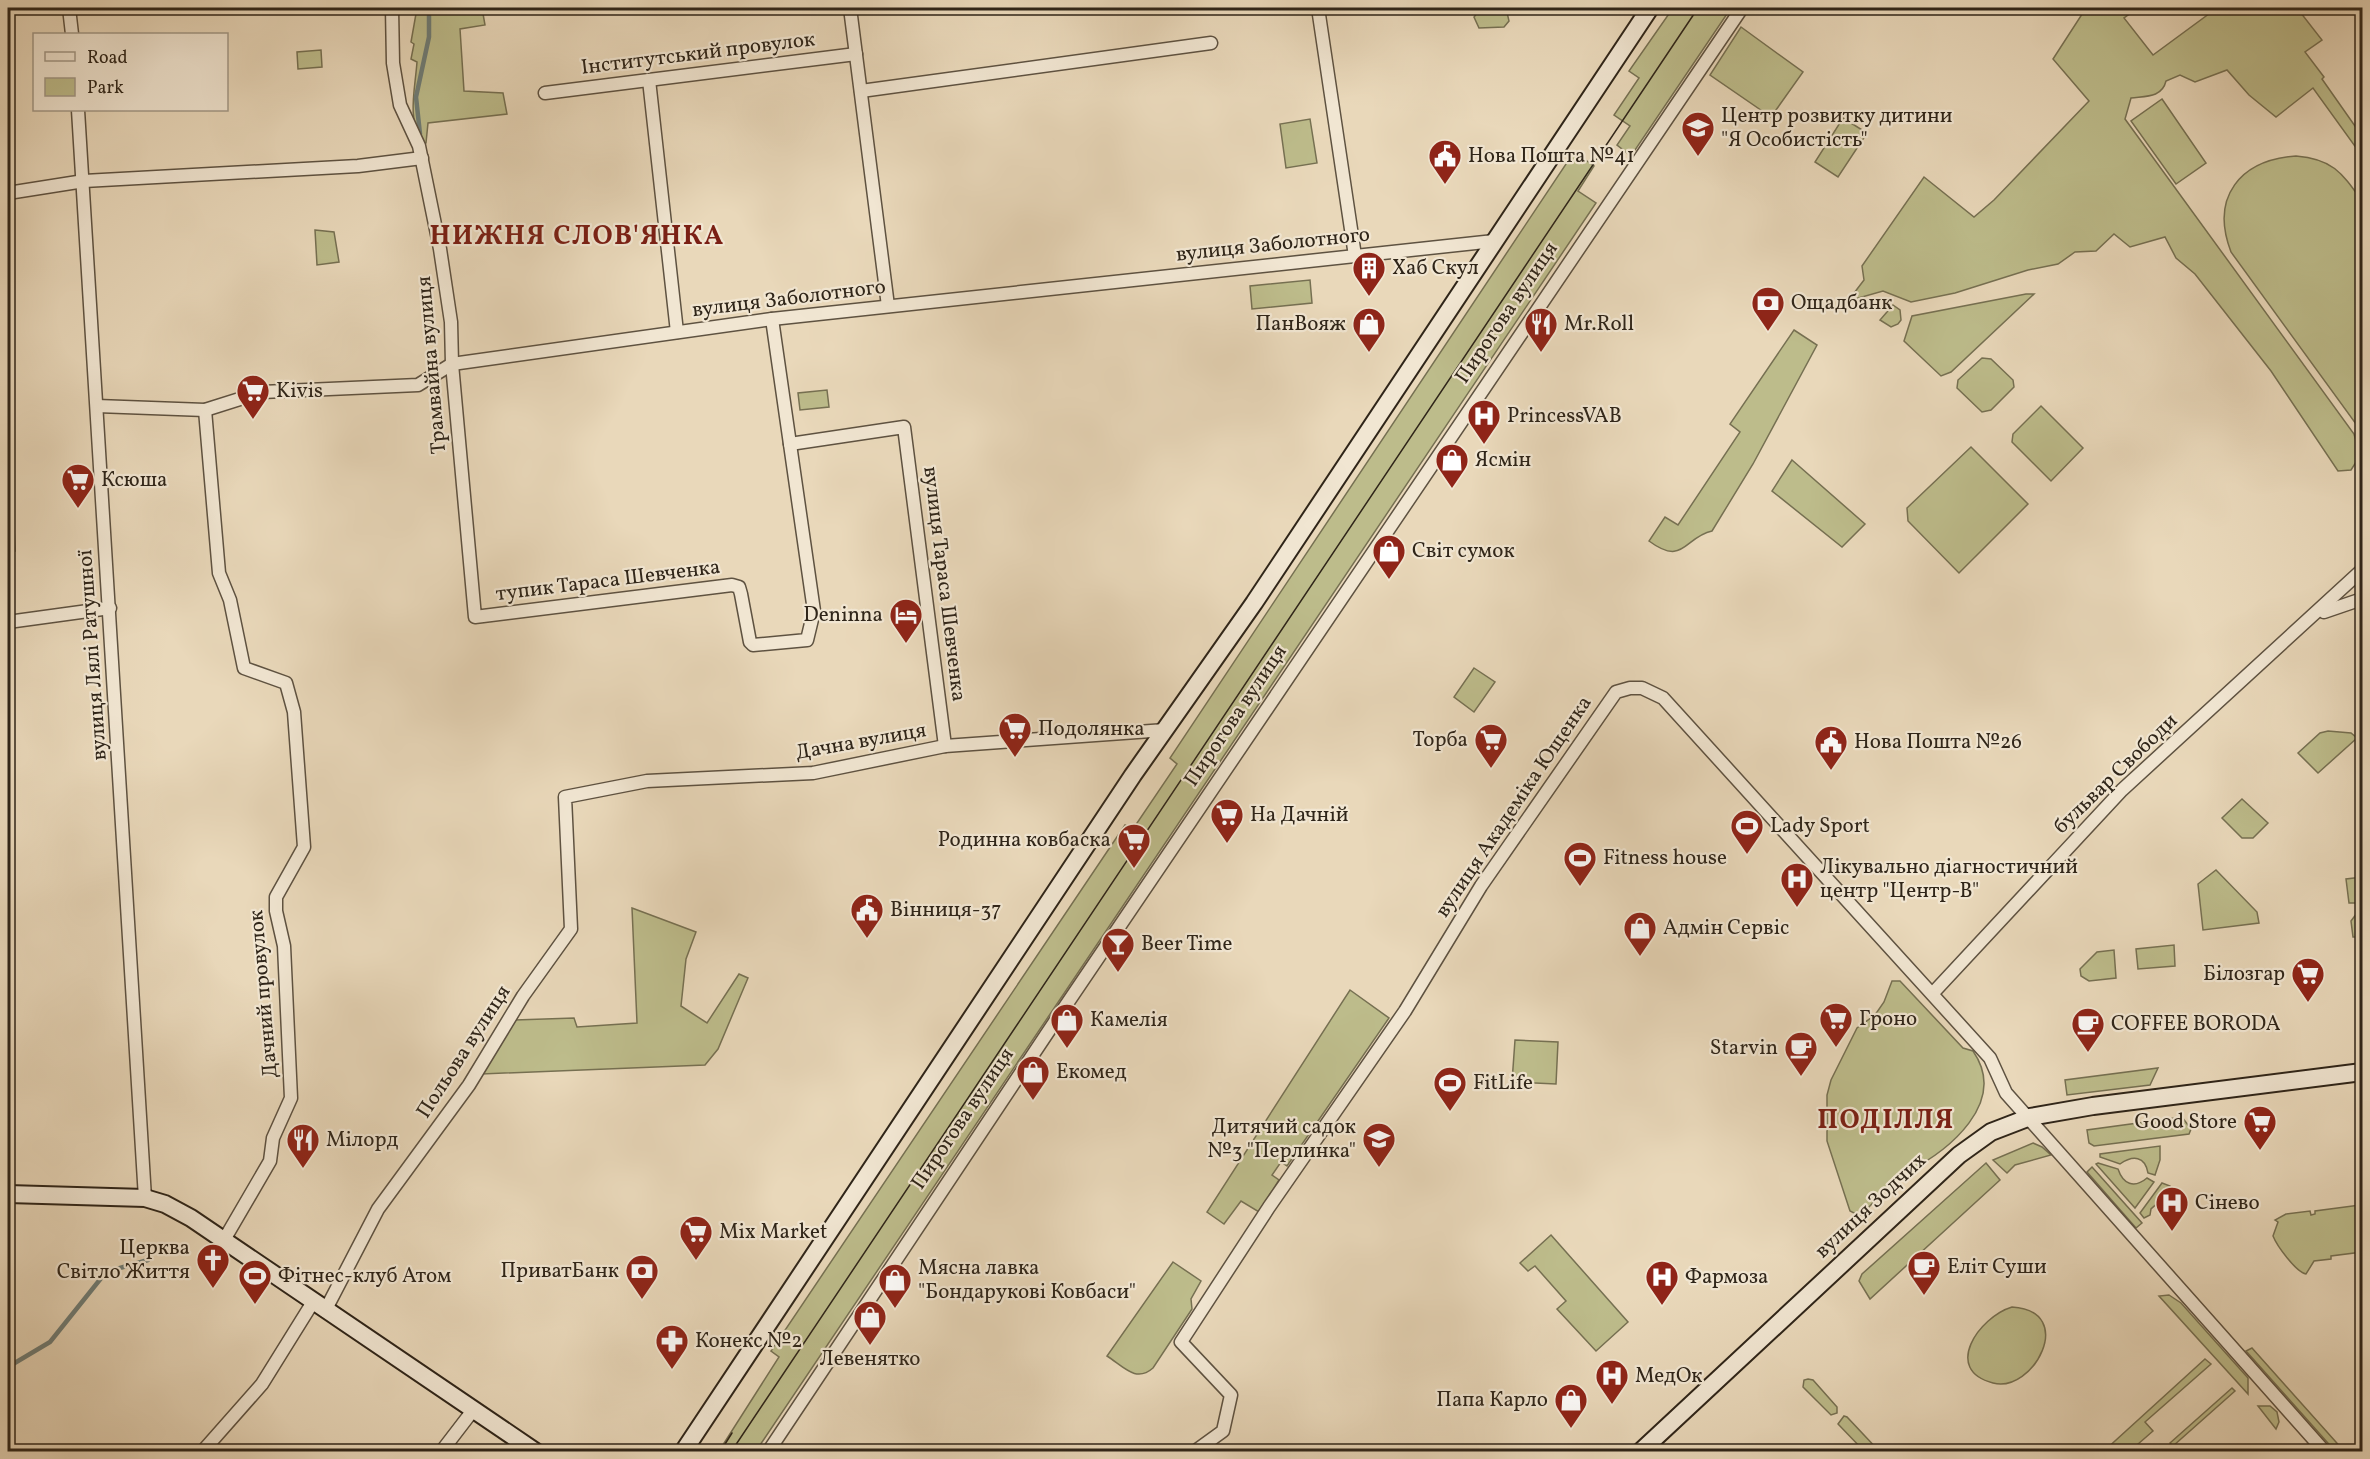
<svg xmlns="http://www.w3.org/2000/svg" width="2370" height="1459" font-family="Vollkorn,serif">
<style>
.green{fill:#bdbc8b;stroke:#767052;stroke-width:1.5}
.lines{fill:none;stroke-linecap:round;stroke-linejoin:round}
.stream{stroke:#6f7d77;stroke-width:4.5}
.street-casing{stroke:#5e5241;stroke-width:15}
.secondary-casing{stroke:#2f2519;stroke-width:20}
.street{stroke:#f1e6d2;stroke-width:12}
.secondary{stroke:#f1e6d2;stroke-width:16}
.tram{stroke:#2f2519;stroke-width:1.5}
.labels{text-anchor:middle;dominant-baseline:central;stroke-width:4.5;stroke-linejoin:round;paint-order:stroke}
.street-label{font-size:21px;fill:#2f2519;stroke:#f1e6d2}
.poi-label{font-size:21px;fill:#2f2519;stroke:#f1e6d2;text-anchor:start}
.district-label{font-size:27px;font-weight:bold;letter-spacing:1.5px;fill:#7a1f14;stroke:#f1e6d2}
</style>
<rect width="100%" height="100%" fill="#e9d8ba"/>
<filter id="stains"><feTurbulence type="fractalNoise" baseFrequency=".00333" numOctaves="4"/><feColorMatrix values="0 0 0 0 .2 0 0 0 0 .09 0 0 0 0 .02 0 0 0 .5 -.17"/></filter>
<radialGradient id="worn" r=".72"><stop offset=".6" stop-color="#630" stop-opacity="0"/><stop offset="1" stop-color="#630" stop-opacity=".3"/></radialGradient>
<g class="green">
<path d="M417,8h65l3,17 -25,4 4,62 39,2 4,21 -79,9 -2,20 -4,1c-15,-26 -7,-54 -5,-82l-6,-3 3,-15 -3,-2z"/>
<path d="M1481,8h25l3,13 -5,6 -25,1 -5,-11z"/>
<path d="M1673,8h58l-100,148 -14,-11 13,-19 -16,-11 25,-37 -10,-7z"/>
<path d="M2086,8h52l-14,10 29,37 64,-47h80l25,32 -17,12 19,25 -2,2 40,57v20l-49,-68 -37,29 -27,-22 -22,-25 -32,12 -15,-7 -14,6c-4,17 -21,15 -35,17l-6,21 229,315 6,22 -9,14 -13,1 -67,-100 -76,-97 -19,-16 -11,-21 -35,10 -16,-13 -18,17 -21,1 -17,12 -30,6 -73,23 -44,9 -28,-11 -35,10 16,-21 -2,-14 62,-89 50,40 20,-17 95,-99 -36,-42z"/>
<path d="M1741,27l62,45 -32,45 -61,-42z"/>
<path d="M321,50l1,17 -24,2 -1,-17z"/>
<path d="M2162,99l44,64 -30,21 -45,-63z"/>
<path d="M1843,118l24,15 -29,44 -23,-15z"/>
<path d="M1310,119l7,44 -31,5 -6,-44z"/>
<path d="M1574,152l20,14 -16,25 18,12 -840,1248h-37l60,-94 -8,-6 354,-526 8,4 44,-65 -7,-6z"/>
<path d="M2296,156c37,3 46,17 66,45v227l-6,-4 -125,-172c-21,-55 9,-92 65,-96z"/>
<path d="M315,230l19,2 5,30 -22,3z"/>
<path d="M1310,280l2,23 -60,6 -2,-23z"/>
<path d="M2026,294h8l-83,78 -10,4 -37,-35 8,-25z"/>
<path d="M1893,305l7,5 1,10 -3,4 -7,3 -11,-7z"/>
<path d="M1794,330l23,15 -64,119 -41,67c-28,6 -28,36 -63,10l16,-24 13,8 62,-93 -10,-8z"/>
<path d="M1982,358l9,1 22,21 1,7 -23,23 -9,2 -25,-24 1,-8z"/>
<path d="M827,390l2,17 -29,3 -2,-17z"/>
<path d="M2041,406l42,42 -32,33 -39,-39 1,-8z"/>
<path d="M8,435h3l1,38h-4z"/>
<path d="M1971,447l57,57 -69,69 -51,-52 -1,-13z"/>
<path d="M1792,460l73,64 -23,23 -70,-56z"/>
<path d="M8,475h4l3,76h-7z"/>
<path d="M1474,668l21,14 -21,30 -20,-15z"/>
<path d="M2328,731l23,2 6,5 -39,35 -20,-20 22,-20z"/>
<path d="M2242,799l26,24 -15,15h-11l-20,-20z"/>
<path d="M2216,870l41,42 2,11 -56,7 -5,-46z"/>
<path d="M2362,877v60h-9l-2,-16 9,-12 -3,-6h-8l-3,-24z"/>
<path d="M632,908l64,24 -10,27 -5,47 26,17 32,-49 9,4 -30,71 -13,16 -223,9 33,-54 59,-2 3,9 60,-4z"/>
<path d="M2174,945l1,21 -37,3 -2,-20z"/>
<path d="M2114,950l2,28 -27,3 -8,-5 -1,-7 17,-17z"/>
<path d="M1892,981h8l63,67 10,3c36,52 -25,100 -66,121 -15,8 -34,32 -47,44l-10,-5 -23,-70v-46l4,-15 26,-52 18,-13 9,-13z"/>
<path d="M1350,990l39,28 -102,148 -6,-4 -9,13 7,5 -20,32 -18,-11 -17,23 -17,-12z"/>
<path d="M1515,1040l43,2 -2,42 -44,-2z"/>
<path d="M2158,1068l-8,17 -83,10 -2,-15z"/>
<path d="M2182,1117l9,12 -2,5 -95,12 -5,-3 -2,-13z"/>
<path d="M2033,1143l9,4 9,8 -36,10 -8,8 -14,-13z"/>
<path d="M2160,1146v14l-5,15 -7,-2c-3,-17 -15,-18 -28,-9l-20,-7v-3z"/>
<path d="M1986,1163l14,17 -130,119 -11,-18 3,-7z"/>
<path d="M2098,1163l20,6c5,15 16,20 29,9l7,4 -19,26 -39,-44z"/>
<path d="M2092,1167l50,56 -6,5 -49,-56z"/>
<path d="M2162,1183l8,3 1,5 -20,18 -1,6 -6,3 -4,-5z"/>
<path d="M2360,1205l2,3v44l-31,4v3l-17,2 -8,13c-10,-2 -29,-28 -33,-38l5,-14 -3,-2 11,-6 24,-3 1,4 4,-1v-3z"/>
<path d="M1551,1235l77,87 -32,29 -39,-42 9,-8 -31,-35 -7,5 -8,-8z"/>
<path d="M1173,1262l28,19 -10,18 1,10 -39,59c-17,15 -29,-1 -46,-12z"/>
<path d="M2169,1295l12,8 67,75v16l-89,-98z"/>
<path d="M2012,1307c66,4 21,87 -19,76 -51,-13 -14,-66 19,-76z"/>
<path d="M2252,1348l92,103h-9l-89,-100z"/>
<path d="M2205,1359l6,5 -66,58 8,9 -23,20h-26z"/>
<path d="M1808,1379l5,1 24,27v6l-6,2 -28,-28 1,-7z"/>
<path d="M2232,1388l3,3 -62,55 -3,-3z"/>
<path d="M2258,1406h12l7,6 2,10 -3,7z"/>
<path d="M1844,1416l3,1 32,34h-15l-26,-27z"/>
</g>
<g class="lines">
<g class="stream">
<path d="M420,134l-4,-37 13,-60v-29"/>
<path d="M8,1367l42,-25 56,-70 42,-12"/>
</g>
<defs>
<g id="street">
<path d="M69,8l3,26"/>
<path d="M392,8l1,55 7,42 19,41 21,103 11,73 1,42 23,253 257,-32 7,2 2,7 9,48 3,3 54,-5 7,-29 -42,-292"/>
<path d="M850,8l38,298"/>
<path d="M1318,8l37,248"/>
<path d="M649,80l28,252"/>
<path d="M861,91l350,-48"/>
<path d="M545,93l311,-39"/>
<path d="M78,110l67,1088"/>
<path d="M8,193l76,-12 274,-15 64,-8"/>
<path d="M97,406l108,4 57,-18 156,-7 34,-21 320,-45 722,-78"/>
<path d="M205,410l14,163 11,27 14,68 42,15 8,29 10,135 -28,50v14l8,35 7,152 -18,40 -3,23 -46,79"/>
<path d="M790,444l114,-17 41,319"/>
<path d="M2324,612l38,-13"/>
<path d="M8,622l102,-14"/>
<path d="M1933,993l189,-203 240,-220"/>
<path d="M325,1311l53,-102 91,-124 54,-89 48,-67 -6,-132 82,-16 166,-8 132,-27 220,-16"/>
<path d="M202,1452l60,-68 51,-82"/>
<path d="M441,1452l33,-43"/>
<path d="M768,1452l290,-435 684,-1009"/>
<path d="M1194,1452l29,-21 8,-36 -50,-53 88,-135 136,-196 76,-125 135,-194 14,-4h12l21,10 327,360 16,35 319,359"/>
</g>
<g id="secondary">
<path d="M8,1194l137,4 20,6 26,14 345,234"/>
<path d="M683,1452l450,-677 121,-172 396,-595"/>
<path d="M1640,1452l319,-297 32,-23 39,-15 63,-11 269,-34"/>
</g>
</defs>
<use href="#street" class="street-casing"/>
<use href="#secondary" class="secondary-casing"/>
<use href="#street" class="street"/>
<use href="#secondary" class="secondary"/>
<g class="tram">
<path d="M720,1452l12,-19"/>
<path d="M731,1452l967,-1444"/>
</g>
</g>
<defs>
<symbol id="school-pin" viewBox="-11 -11 22 30"><path d="M0 17L-7.5 6A9.5 9.5 0 1 1 7.5 6Z" fill="#8f2418" stroke="#f1e6d2"/><path d="M0-5L7-2L0 1L-7-2ZM-4 1L0 2.5L4 1V4Q0 6-4 4Z" fill="#fff"/></symbol>
<symbol id="civic-pin" viewBox="-11 -11 22 30"><path d="M0 17L-7.5 6A9.5 9.5 0 1 1 7.5 6Z" fill="#8f2418" stroke="#f1e6d2"/><path d="M-.6-6.5H3V-4.5H.6V-3L4-1V1h2V6H-6V1h2V-1L-.6-3ZM-1.2 2.5V6h2.4V2.5Z" fill="#fff"/></symbol>
<symbol id="building-pin" viewBox="-11 -11 22 30"><path d="M0 17L-7.5 6A9.5 9.5 0 1 1 7.5 6Z" fill="#8f2418" stroke="#f1e6d2"/><path d="M-4-6H4V6H1V3H-1V6H-4ZM-2.5-4.3h1.7v1.8h-1.7ZM.8-4.3h1.7v1.8H.8ZM-2.5-1h1.7V.8h-1.7ZM.8-1h1.7V.8H.8Z" fill="#fff"/></symbol>
<symbol id="bank-pin" viewBox="-11 -11 22 30"><path d="M0 17L-7.5 6A9.5 9.5 0 1 1 7.5 6Z" fill="#8f2418" stroke="#f1e6d2"/><path d="M-6-4H6V4H-6ZM0-2.3a2.3 2.3 0 1 0 0 4.6a2.3 2.3 0 1 0 0-4.6Z" fill="#fff"/></symbol>
<symbol id="shop-pin" viewBox="-11 -11 22 30"><path d="M0 17L-7.5 6A9.5 9.5 0 1 1 7.5 6Z" fill="#8f2418" stroke="#f1e6d2"/><path d="M-5-2.5h2.3a2.7 3.5 0 0 1 5.4 0H5L5.5 6h-11ZM-1.5-2.5h3a1.5 2.3 0 0 0-3 0Z" fill="#fff"/></symbol>
<symbol id="restaurant-pin" viewBox="-11 -11 22 30"><path d="M0 17L-7.5 6A9.5 9.5 0 1 1 7.5 6Z" fill="#8f2418" stroke="#f1e6d2"/><path d="M-5-6h1v4h1v-4h1v4h1v-4h1v5L-1.5 .5V6h-2V.5L-5-1ZM5-6V6H3V1.5H1.5Q1.5-4 5-6Z" fill="#fff"/></symbol>
<symbol id="supermarket-pin" viewBox="-11 -11 22 30"><path d="M0 17L-7.5 6A9.5 9.5 0 1 1 7.5 6Z" fill="#8f2418" stroke="#f1e6d2"/><path d="M-6-5.5h2.5l.6 2H6L4.5 2H-2.5L-4.4-4H-6ZM-1.5 3.2a1.3 1.3 0 1 0 .1 0ZM3 3.2a1.3 1.3 0 1 0 .1 0Z" fill="#fff"/></symbol>
<symbol id="hospital-pin" viewBox="-11 -11 22 30"><path d="M0 17L-7.5 6A9.5 9.5 0 1 1 7.5 6Z" fill="#8f2418" stroke="#f1e6d2"/><path d="M-5-5h3v3.5h4V-5h3V5h-3V1.5h-4V5h-3Z" fill="#fff"/></symbol>
<symbol id="hotel-pin" viewBox="-11 -11 22 30"><path d="M0 17L-7.5 6A9.5 9.5 0 1 1 7.5 6Z" fill="#8f2418" stroke="#f1e6d2"/><path d="M-6-4.5h1.5V1H6V5H4.5V3h-9V5H-6ZM-4 0a1.8 1.8 0 1 1 3.6 0ZM.5 0V-2.5h3Q6-2.5 6 0Z" fill="#fff"/></symbol>
<symbol id="stadium-pin" viewBox="-11 -11 22 30"><path d="M0 17L-7.5 6A9.5 9.5 0 1 1 7.5 6Z" fill="#8f2418" stroke="#f1e6d2"/><path d="M0-5a6.5 5 0 1 0 0 10a6.5 5 0 1 0 0-10ZM-3.5-1.8h7v3.6h-7Z" fill="#fff"/></symbol>
<symbol id="bar-pin" viewBox="-11 -11 22 30"><path d="M0 17L-7.5 6A9.5 9.5 0 1 1 7.5 6Z" fill="#8f2418" stroke="#f1e6d2"/><path d="M-6-5H6L.8 .8V4.5H3.5V6h-7V4.5H-.8V.8Z" fill="#fff"/></symbol>
<symbol id="cafe-pin" viewBox="-11 -11 22 30"><path d="M0 17L-7.5 6A9.5 9.5 0 1 1 7.5 6Z" fill="#8f2418" stroke="#f1e6d2"/><path d="M-5.5-4.5H6V0H3Q3 3.5 0 3.5H-2.5Q-5.5 3.5-5.5 0ZM3-3.2v2h1.7v-2ZM-6 4.5H4V6H-6Z" fill="#fff"/></symbol>
<symbol id="church-pin" viewBox="-11 -11 22 30"><path d="M0 17L-7.5 6A9.5 9.5 0 1 1 7.5 6Z" fill="#8f2418" stroke="#f1e6d2"/><path d="M-1.2-6h2.4v3.5h3.3v2.4h-3.3V6h-2.4V-.1h-3.3v-2.4h3.3Z" fill="#fff"/></symbol>
<symbol id="pharmacy-pin" viewBox="-11 -11 22 30"><path d="M0 17L-7.5 6A9.5 9.5 0 1 1 7.5 6Z" fill="#8f2418" stroke="#f1e6d2"/><path d="M-2-6h4v4h4v4h-4v4h-4v-4h-4v-4h4Z" fill="#fff"/></symbol>
</defs>
<g fill-rule="evenodd">
<use href="#school-pin" x="1679" y="109" width="38" height="52"/>
<use href="#civic-pin" x="1426" y="137" width="38" height="52"/>
<use href="#building-pin" x="1350" y="249" width="38" height="52"/>
<use href="#bank-pin" x="1749" y="284" width="38" height="52"/>
<use href="#shop-pin" x="1350" y="305" width="38" height="52"/>
<use href="#restaurant-pin" x="1522" y="305" width="38" height="52"/>
<use href="#supermarket-pin" x="234" y="372" width="38" height="52"/>
<use href="#hospital-pin" x="1465" y="397" width="38" height="52"/>
<use href="#shop-pin" x="1433" y="441" width="38" height="52"/>
<use href="#supermarket-pin" x="59" y="461" width="38" height="52"/>
<use href="#shop-pin" x="1370" y="532" width="38" height="52"/>
<use href="#hotel-pin" x="887" y="596" width="38" height="52"/>
<use href="#supermarket-pin" x="996" y="710" width="38" height="52"/>
<use href="#supermarket-pin" x="1472" y="721" width="38" height="52"/>
<use href="#civic-pin" x="1812" y="723" width="38" height="52"/>
<use href="#supermarket-pin" x="1208" y="796" width="38" height="52"/>
<use href="#stadium-pin" x="1728" y="807" width="38" height="52"/>
<use href="#supermarket-pin" x="1115" y="821" width="38" height="52"/>
<use href="#stadium-pin" x="1561" y="839" width="38" height="52"/>
<use href="#hospital-pin" x="1778" y="860" width="38" height="52"/>
<use href="#civic-pin" x="848" y="891" width="38" height="52"/>
<use href="#shop-pin" x="1621" y="909" width="38" height="52"/>
<use href="#bar-pin" x="1099" y="925" width="38" height="52"/>
<use href="#supermarket-pin" x="2289" y="955" width="38" height="52"/>
<use href="#supermarket-pin" x="1817" y="1000" width="38" height="52"/>
<use href="#shop-pin" x="1048" y="1001" width="38" height="52"/>
<use href="#cafe-pin" x="2069" y="1005" width="38" height="52"/>
<use href="#cafe-pin" x="1782" y="1029" width="38" height="52"/>
<use href="#shop-pin" x="1014" y="1053" width="38" height="52"/>
<use href="#stadium-pin" x="1431" y="1064" width="38" height="52"/>
<use href="#supermarket-pin" x="2241" y="1103" width="38" height="52"/>
<use href="#school-pin" x="1360" y="1120" width="38" height="52"/>
<use href="#restaurant-pin" x="284" y="1121" width="38" height="52"/>
<use href="#hospital-pin" x="2153" y="1184" width="38" height="52"/>
<use href="#supermarket-pin" x="677" y="1213" width="38" height="52"/>
<use href="#church-pin" x="194" y="1241" width="38" height="52"/>
<use href="#cafe-pin" x="1905" y="1248" width="38" height="52"/>
<use href="#bank-pin" x="623" y="1252" width="38" height="52"/>
<use href="#stadium-pin" x="236" y="1257" width="38" height="52"/>
<use href="#hospital-pin" x="1643" y="1258" width="38" height="52"/>
<use href="#shop-pin" x="876" y="1261" width="38" height="52"/>
<use href="#shop-pin" x="851" y="1298" width="38" height="52"/>
<use href="#pharmacy-pin" x="653" y="1322" width="38" height="52"/>
<use href="#hospital-pin" x="1593" y="1357" width="38" height="52"/>
<use href="#shop-pin" x="1552" y="1381" width="38" height="52"/>
</g>
<g class="labels">
<g class="street-label">
<text transform="translate(698 54) rotate(-7)">Інститутський провулок</text>
<text transform="translate(1273 245) rotate(-6)">вулиця Заболотного</text>
<text transform="translate(789 299) rotate(-7)">вулиця Заболотного</text>
<text transform="translate(1507 313) rotate(-56)">Пирогова вулиця</text>
<text transform="translate(432 365) rotate(-95)">Трамвайна вулиця</text>
<text transform="translate(608 581) rotate(-7)">тупик Тараса Шевченка</text>
<text transform="translate(944 584) rotate(83)">вулиця Тараса Шевченка</text>
<text transform="translate(93 655) rotate(-94)">вулиця Лялі Ратушної</text>
<text transform="translate(1236 716) rotate(-56)">Пирогова вулиця</text>
<text transform="translate(861 742) rotate(-10)">Дачна вулиця</text>
<text transform="translate(2116 774) rotate(-44)">бульвар Свободи</text>
<text transform="translate(1514 807) rotate(-56)">вулиця Академіка Ющенка</text>
<text transform="translate(264 994) rotate(-95)">Дачний провулок</text>
<text transform="translate(464 1052) rotate(-57)">Польова вулиця</text>
<text transform="translate(963 1119) rotate(-56)">Пирогова вулиця</text>
<text transform="translate(1871 1206) rotate(-43)">вулиця Зодчих</text>
</g>
<g class="poi-label">
<text x="1721" y="116">Центр розвитку дитини<tspan x="1721" dy="24">"Я Особистість"</tspan></text>
<text x="1468" y="156">Нова Пошта №41</text>
<text x="1392" y="268">Хаб Скул</text>
<text x="1791" y="303">Ощадбанк</text>
<text x="1346" y="324" text-anchor="end">ПанВояж</text>
<text x="1564" y="324">Mr.Roll</text>
<text x="276" y="391">Kivis</text>
<text x="1507" y="416">PrincessVAB</text>
<text x="1475" y="460">Ясмін</text>
<text x="101" y="480">Ксюша</text>
<text x="1412" y="551">Світ сумок</text>
<text x="883" y="615" text-anchor="end">Deninna</text>
<text x="1038" y="729">Подолянка</text>
<text x="1468" y="740" text-anchor="end">Торба</text>
<text x="1854" y="742">Нова Пошта №26</text>
<text x="1250" y="815">На Дачній</text>
<text x="1770" y="826">Lady Sport</text>
<text x="1111" y="840" text-anchor="end">Родинна ковбаска</text>
<text x="1603" y="858">Fitness house</text>
<text x="1820" y="867">Лікувально діагностичний<tspan x="1820" dy="24">центр "Центр-В"</tspan></text>
<text x="890" y="910">Вінниця-37</text>
<text x="1663" y="928">Адмін Сервіс</text>
<text x="1141" y="944">Beer Time</text>
<text x="2285" y="974" text-anchor="end">Білозгар</text>
<text x="1859" y="1019">Гроно</text>
<text x="1090" y="1020">Камелія</text>
<text x="2111" y="1024">COFFEE BORODA</text>
<text x="1778" y="1048" text-anchor="end">Starvin</text>
<text x="1056" y="1072">Екомед</text>
<text x="1473" y="1083">FitLife</text>
<text x="2237" y="1122" text-anchor="end">Good Store</text>
<text x="1356" y="1127" text-anchor="end">Дитячий садок<tspan x="1356" dy="24">№3 "Перлинка"</tspan></text>
<text x="326" y="1140">Мілорд</text>
<text x="2195" y="1203">Сінево</text>
<text x="719" y="1232">Mix Market</text>
<text x="190" y="1248" text-anchor="end">Церква<tspan x="190" dy="24">Світло Життя</tspan></text>
<text x="1947" y="1267">Еліт Суши</text>
<text x="918" y="1268">Мясна лавка<tspan x="918" dy="24">"Бондарукові Ковбаси"</tspan></text>
<text x="619" y="1271" text-anchor="end">ПриватБанк</text>
<text x="278" y="1276">Фітнес-клуб Атом</text>
<text x="1685" y="1277">Фармоза</text>
<text x="695" y="1341">Конекс №2</text>
<text x="870" y="1359" text-anchor="middle">Левенятко</text>
<text x="1635" y="1376">МедОк</text>
<text x="1548" y="1400" text-anchor="end">Папа Карло</text>
</g>
<g class="district-label">
<text x="577" y="237">НИЖНЯ СЛОВ'ЯНКА</text>
<text x="1886" y="1121">ПОДІЛЛЯ</text>
</g>
</g>
<rect width="2370" height="1459" fill="none" stroke="#e9d8ba" stroke-width="30"/>
<rect x="9" y="9" width="2352" height="1441" fill="none" stroke="#2f2519" stroke-width="3"/>
<rect x="15" y="15" width="2340" height="1429" fill="none" stroke="#2f2519" stroke-width="1.5"/>
<rect x="33" y="33" width="195" height="78" fill="#f1e6d2" stroke="#a39988" stroke-width="1.5"/>
<rect x="45" y="52" width="30" height="9" fill="#f1e6d2" stroke="#a39988" stroke-width="1.5"/>
<text x="87" y="63" font-size="18" fill="#2f2519">Road</text>
<rect x="45" y="78" width="30" height="18" fill="#bdbc8b" stroke="#a39988" stroke-width="1.5"/>
<text x="87" y="93" font-size="18" fill="#2f2519">Park</text>
<rect width="100%" height="100%" filter="url(#stains)"/>
<rect width="100%" height="100%" fill="url(#worn)"/>
</svg>
